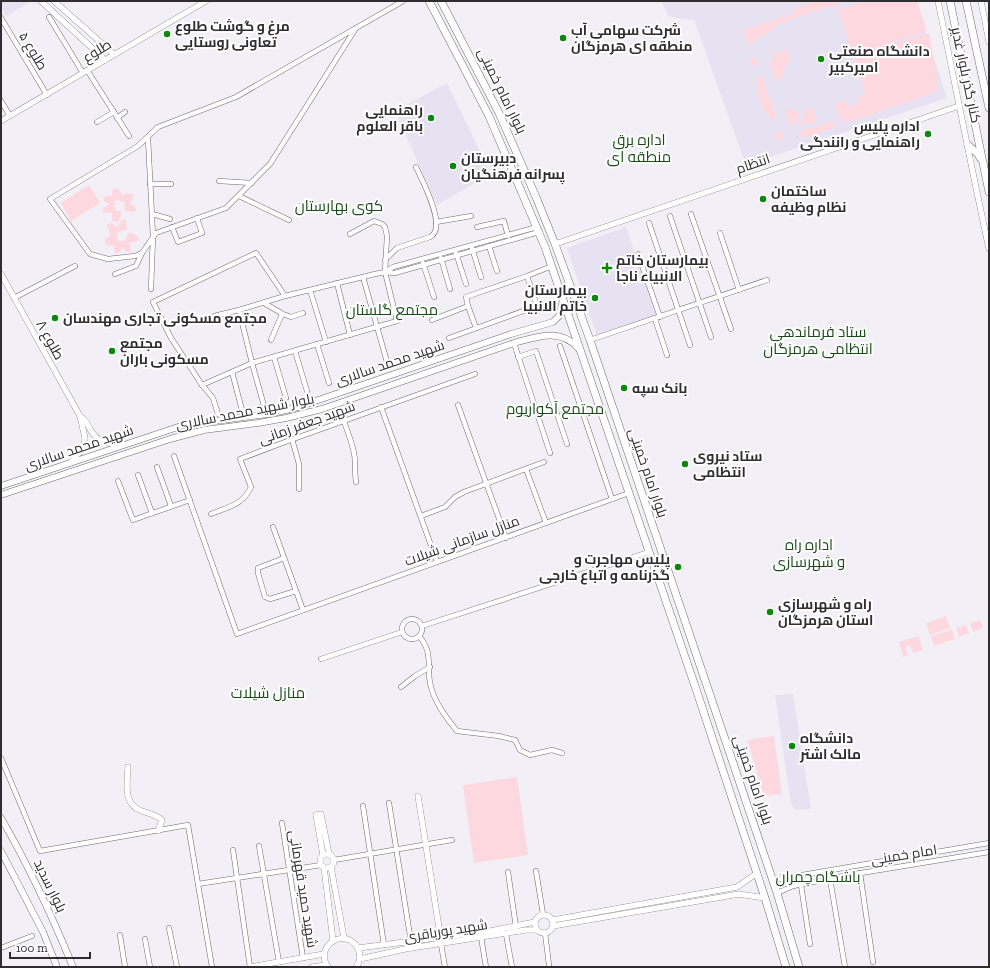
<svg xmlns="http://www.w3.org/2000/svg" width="990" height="968" font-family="'Zilla Slab',Cairo,serif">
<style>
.built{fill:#e7e2f1}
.green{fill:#fed8df}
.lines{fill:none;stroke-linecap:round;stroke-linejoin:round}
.minor-casing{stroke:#6c6a71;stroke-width:5.5}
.tertiary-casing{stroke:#6c6a71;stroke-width:6}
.secondary-casing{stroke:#6c6a71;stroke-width:7}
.primary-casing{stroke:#6c6a71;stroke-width:8}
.minor{stroke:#fff;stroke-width:4.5}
.tertiary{stroke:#fff;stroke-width:5.5}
.secondary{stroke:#fff;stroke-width:6}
.primary{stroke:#fff;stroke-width:7}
.poi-dot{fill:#0c8709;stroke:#fefefe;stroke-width:1.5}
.labels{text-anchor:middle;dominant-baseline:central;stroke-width:4;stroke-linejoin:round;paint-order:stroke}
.poi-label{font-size:14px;font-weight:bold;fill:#2e2d30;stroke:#fefefe;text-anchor:start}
.street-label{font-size:14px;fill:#2e2d30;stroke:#fefefe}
.neighbourhood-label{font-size:15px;fill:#184b15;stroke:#fefefe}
</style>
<rect width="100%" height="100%" fill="#f2eff7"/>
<g class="built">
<path d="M1,1h31l-26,15 -5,-9z"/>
<path d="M661,1h254l32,97 -201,67 -52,-145 -25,-3z"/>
<path d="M447,83l44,91 -54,31 -42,-94z"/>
<path d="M626,227l30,89 -59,20 -30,-88z"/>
<path d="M793,694l18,115 -13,1 -4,-1 -3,-5 -16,-109z"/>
</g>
<g class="green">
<path d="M815,1h31l-68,23 -6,6 -24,15 -5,-15 50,-17 2,-5z"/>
<path d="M865,1h52l10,30 -74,24 -15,-45z"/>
<path d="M929,33l9,47 -4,13 -88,30c-8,-3 -8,-13 -11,-20l9,-3 5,6h4l6,-4 -1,-6 7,-3 -12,-37z"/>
<path d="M787,49l5,15 -4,-2c-4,7 -4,12 -9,19l-3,-2 -7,-16 5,-8 -2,-2z"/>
<circle cx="754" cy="62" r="4.5"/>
<path d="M761,76l2,2 13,39 -1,3 -2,1c-13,-11 -18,-28 -15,-44z"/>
<path d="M788,108l12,5 -7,15 -2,-2 -6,-15z"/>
<path d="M808,108h4l5,12 -18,6z"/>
<path d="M831,121l3,1 1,4 -2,2 -30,10 -3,-2 -1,-2 2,-3z"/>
<circle cx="779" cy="136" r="4.5"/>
<path d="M89,185l11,18 -29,18 -10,-18z"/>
<path d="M114,188l5,1 3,6 7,-2 4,1v5l-4,5 5,1 2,4 -1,3 -10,-1 -1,-2 1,-4 -1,-3 -7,-2 -2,2 -1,5 3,4h4v5l-3,6 -6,-1v-8h-7l-3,-2 2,-3 5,-4 -4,-2 -2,-4 5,-3 4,1v-5z"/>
<path d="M123,219l3,1 1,9 -2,2h-5l-3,1v7l2,2h5l3,-4v-3l4,-1 7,3 1,4 -4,2 -5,1 1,7 -1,2h-4l-4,-5 -1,4 -5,3 -2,-5v-4l-6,1 -3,-4v-3l6,-4 -4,-10 4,-2 7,4 2,-5z"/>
<path d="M946,616l4,12 -20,7 -4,-12z"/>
<path d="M980,620l3,8 -10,4 -3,-9z"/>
<path d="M966,625l3,8 -10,4 -3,-9z"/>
<path d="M952,630l3,9 -21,7 -3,-10z"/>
<path d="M919,636l4,14 -10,3 -3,-8 -5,2 3,8 -5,2 -4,-15z"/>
<path d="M774,736l8,58 -18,2 -17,-56z"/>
<path d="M517,777l11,78 -54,8 -11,-78z"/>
</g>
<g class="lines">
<defs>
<g id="minor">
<path d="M49,17l34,56"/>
<path d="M1,18l46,77"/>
<path d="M356,28l-86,136 -44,44 -70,25 -14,20 -7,3 -27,3 -18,-5 -40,-55 88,-53 20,-19 78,-30 167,-96"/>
<path d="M87,70l42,66"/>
<path d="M1,101l9,15"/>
<path d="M117,118l8,-6"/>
<path d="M97,122l17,-10"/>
<path d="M148,138l5,99 -2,52"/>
<path d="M219,181l33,2"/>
<path d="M150,184h21"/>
<path d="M239,196l50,24"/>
<path d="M152,214l18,5"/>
<path d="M691,214l40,115"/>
<path d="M670,216l41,121"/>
<path d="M436,222l35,-6"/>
<path d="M649,223l41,122"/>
<path d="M172,227l6,15 24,-9 -5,-15"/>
<path d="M477,227l27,-6 4,15"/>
<path d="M720,233l19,57"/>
<path d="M489,246l8,25"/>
<path d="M472,248l9,29"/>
<path d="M456,253l10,31"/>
<path d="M638,254l22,63"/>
<path d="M441,258l9,31"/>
<path d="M385,260l12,-12 33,-11c18,-9 -8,-57 -14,-70"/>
<path d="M423,263l11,34"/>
<path d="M385,272l8,-5 144,-40"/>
<path d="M115,274l21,-8 6,-13"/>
<path d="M363,277l24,85"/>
<path d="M337,283l13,52"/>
<path d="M310,290l16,52"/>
<path d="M285,296l-29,-43 -103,49 18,36 31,47 50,-22 -13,-53 46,-14 90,-22 10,-2 10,1 144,-41"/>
<path d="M14,298l61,-32"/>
<path d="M264,303l19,11 8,3 12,-4"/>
<path d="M468,306l8,22"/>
<path d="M214,316l25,-6"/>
<path d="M655,319l12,36"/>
<path d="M432,320l36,-14 -2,-9 61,-21 25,-10"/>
<path d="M449,338l88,-32 -10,-30"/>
<path d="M271,340l11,-26"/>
<path d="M590,340l177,-60"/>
<path d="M514,343l36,110"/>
<path d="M317,344l12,39"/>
<path d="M560,346l52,153"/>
<path d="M295,351l12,40"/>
<path d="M274,357l12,41"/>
<path d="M518,357l18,-6 31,93"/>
<path d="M232,372l10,38"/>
<path d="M202,385l11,13 5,16"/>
<path d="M458,405l48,133"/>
<path d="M264,406l-12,-43 145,-42 -12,-49 2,-36 -2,-9 -3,-3 -8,-3 -24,13"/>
<path d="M381,407l56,155"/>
<path d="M344,421c4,13 11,27 11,41 0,7 0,13 1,20"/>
<path d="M292,439l7,25v25"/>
<path d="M174,456l63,178 392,-141"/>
<path d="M157,467l14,39"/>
<path d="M526,469l20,54"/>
<path d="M138,475l14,38"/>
<path d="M118,481l15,39 57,-20"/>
<path d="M211,514c17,-7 32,-9 40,-27l-11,-28 45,-17 190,-68"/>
<path d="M421,516l24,-9 10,-10 9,-5 80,-30"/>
<path d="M273,527l30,83"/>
<path d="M284,558l-26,10v5l7,24 5,2 26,-8"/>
<circle cx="412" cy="629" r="10"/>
<path d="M422,626l227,-74"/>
<path d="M419,636c14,16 8,29 11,47 4,19 15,33 27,48l42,5 16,4 5,10 10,5 22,-5 10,3"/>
<path d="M321,659l81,-27"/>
<path d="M401,687l14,-11 15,-9"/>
<path d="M1,758l39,93 148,-26 24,142"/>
<path d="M389,803l22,139"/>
<path d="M363,806l21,139"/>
<path d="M282,823l21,135"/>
<path d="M259,846l20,116"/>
<path d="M233,850l17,117"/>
<path d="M334,860l118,-20"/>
<path d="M536,871l7,43"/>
<path d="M508,872l8,55"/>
<path d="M860,873l13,89"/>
<path d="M830,879l15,88"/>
<path d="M773,880l216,-37"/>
<path d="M198,884l123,-19"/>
<path d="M801,885l9,59"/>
<path d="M777,893l16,-7 56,-11 140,-23"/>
<path d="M169,928l8,39"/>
<path d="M545,933l4,32"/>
<path d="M506,934l6,33"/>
<path d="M120,935l5,32"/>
<path d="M481,937l5,30"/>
<path d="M145,939l5,28"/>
<path d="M441,944l4,23"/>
<path d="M1,948l31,-12"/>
</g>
<g id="tertiary">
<path d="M41,1l64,59"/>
<path d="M54,1l60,53"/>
<path d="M938,1c17,83 33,165 51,248"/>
<path d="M981,1l8,41"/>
<path d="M1,121l205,-120"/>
<path d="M555,244l404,-138"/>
<path d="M1,274l79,142 5,22 -1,9 -14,16"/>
<path d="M80,416c5,3 7,7 10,13 7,13 18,15 33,16"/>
<path d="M128,767c-1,17 -5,38 14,44 8,3 14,4 20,9l-4,11"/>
<path d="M418,796l23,144"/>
<circle cx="327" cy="861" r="7"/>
<path d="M323,855l-7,-40 5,-1 8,40"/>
<path d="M324,867l9,74"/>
<path d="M331,867l13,71"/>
<circle cx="544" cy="924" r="9"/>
<path d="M553,920l184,-33 20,-14"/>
<path d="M553,926l186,-32 26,4"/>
<path d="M358,948l132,-17 45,-9"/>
<path d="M360,959l45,-10 121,-19h11"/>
<path d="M250,967l74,-13"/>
<path d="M312,967l14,-2"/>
<path d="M328,967c-15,-22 19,-41 30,-18 3,6 2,13 -2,18"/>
</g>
<g id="secondary">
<path d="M1,486l183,-61 84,-11 27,-6 216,-74 42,-12 6,-6 4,-16"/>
<path d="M1,495l169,-56 34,-9 54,-7 28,-5 36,-9 192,-66c22,-6 47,-16 65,6"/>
<path d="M1,818c28,48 51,98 72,149"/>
<path d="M1,851l42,81 14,35"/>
</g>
<g id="primary">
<path d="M429,1l60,115 56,131 152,445 68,206 21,69"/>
<path d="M441,1l58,112 37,84 19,47 35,96 187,553 22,74"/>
<path d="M950,1l39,191"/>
<path d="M966,1l23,107"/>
<path d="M968,145l10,9 2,4"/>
</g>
</defs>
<use href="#minor" class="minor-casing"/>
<use href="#tertiary" class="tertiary-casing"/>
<use href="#secondary" class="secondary-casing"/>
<use href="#primary" class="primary-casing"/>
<use href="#minor" class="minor"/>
<use href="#tertiary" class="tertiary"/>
<use href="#secondary" class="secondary"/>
<use href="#primary" class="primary"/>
</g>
<g class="poi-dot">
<circle cx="167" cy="34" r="4"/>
<circle cx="563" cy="38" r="4"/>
<circle cx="821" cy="59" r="4"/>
<circle cx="431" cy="118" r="4"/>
<circle cx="928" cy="134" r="4"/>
<circle cx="453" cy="166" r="4"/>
<circle cx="763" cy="199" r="4"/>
<path d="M605 262h4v4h4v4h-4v4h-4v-4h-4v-4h4z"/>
<circle cx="595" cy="298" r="4"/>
<circle cx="55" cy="318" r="4"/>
<circle cx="112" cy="351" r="4"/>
<circle cx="624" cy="388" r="4"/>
<circle cx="685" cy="464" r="4"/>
<circle cx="678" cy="567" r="4"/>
<circle cx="770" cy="612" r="4"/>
<circle cx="792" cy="746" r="4"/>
</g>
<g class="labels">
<g class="poi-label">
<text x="175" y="26">مرغ و گوشت طلوع<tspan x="175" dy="16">تعاونی روستایی</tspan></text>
<text x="571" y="30">شرکت سهامی آب<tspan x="571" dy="16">منطقه ای هرمزگان</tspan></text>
<text x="829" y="51">دانشگاه صنعتی<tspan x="829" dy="16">امیرکبیر</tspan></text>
<text x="423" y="110" text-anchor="end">راهنمایی<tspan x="423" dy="16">باقر العلوم</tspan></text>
<text x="920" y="126" text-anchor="end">اداره پلیس<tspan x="920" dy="16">راهنمایی و رانندگی</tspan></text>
<text x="461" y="158">دبیرستان<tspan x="461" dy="16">پسرانه فرهنگیان</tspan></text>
<text x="771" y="191">ساختمان<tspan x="771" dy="16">نظام وظیفه</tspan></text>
<text x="616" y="260">بیمارستان خاتم<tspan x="616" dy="16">الانبیاء ناجا</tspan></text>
<text x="587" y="290" text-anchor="end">بیمارستان<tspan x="587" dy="16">خاتم الانبیا</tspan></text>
<text x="63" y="318">مجتمع مسکونی تجاری مهندسان</text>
<text x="120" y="343">مجتمع<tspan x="120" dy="16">مسکونی باران</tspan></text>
<text x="632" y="388">بانک سپه</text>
<text x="693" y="456">ستاد نیروی<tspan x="693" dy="16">انتظامی</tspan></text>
<text x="670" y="559" text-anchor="end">پلیس مهاجرت و<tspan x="670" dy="16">گذرنامه و اتباع خارجى</tspan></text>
<text x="778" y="604">راه و شهرسازی<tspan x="778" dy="16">استان هرمزگان</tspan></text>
<text x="800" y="738">دانشگاه<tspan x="800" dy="16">مالک اشتر</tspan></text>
</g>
<g class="street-label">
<text transform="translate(33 51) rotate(59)">طلوع ۵</text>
<text transform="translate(97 51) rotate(-31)">طلوع</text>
<text transform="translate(966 75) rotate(78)">کنار گذر بلوار غدیر</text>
<text transform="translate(502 91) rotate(64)">بلوار امام خمینی</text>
<text transform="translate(753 164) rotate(-19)">انتظام</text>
<text transform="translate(50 340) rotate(61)">طلوع ۸</text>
<text transform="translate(390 363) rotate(-19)">شهید محمد سالاری</text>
<text transform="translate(245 412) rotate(-11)">بلوار شهید محمد سالاری</text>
<text transform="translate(307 423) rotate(-20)">شهید جعفر زمانی</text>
<text transform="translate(79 448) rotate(-19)">شهید محمد سالاری</text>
<text transform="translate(648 473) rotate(71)">بلوار امام خمینی</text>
<text transform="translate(462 541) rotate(-20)">منازل سازمانی شیلات</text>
<text transform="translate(753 780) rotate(71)">بلوار امام خمینی</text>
<text transform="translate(904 855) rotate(-9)">امام خمینی</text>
<text transform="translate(50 886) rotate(64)">بلوار سدید</text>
<text transform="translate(303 889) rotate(81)">شهید حمید قهرمانی</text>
<text transform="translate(446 931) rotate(-9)">شهید پورباقری</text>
</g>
<g class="neighbourhood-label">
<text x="639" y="140">اداره برق<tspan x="639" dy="17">منطقه ای</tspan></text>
<text x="339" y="206">کوی بهارستان</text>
<text x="392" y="310">مجتمع گلستان</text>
<text x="818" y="332">ستاد فرماندهی<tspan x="818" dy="17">انتظامی هرمزگان</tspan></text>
<text x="555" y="409">مجتمع آکواریوم</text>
<text x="809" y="545">اداره راه<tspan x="809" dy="17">و شهرسازی</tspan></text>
<text x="268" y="693">منازل شیلات</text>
<text x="818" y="877">باشگاه چمران</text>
</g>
</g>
<rect width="990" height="968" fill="none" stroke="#2e2d30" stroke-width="4"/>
<path d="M10 952v6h80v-6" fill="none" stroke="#2e2d30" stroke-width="2"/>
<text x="16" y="952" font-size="12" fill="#2e2d30" stroke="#fefefe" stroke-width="3" paint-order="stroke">100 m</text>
</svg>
